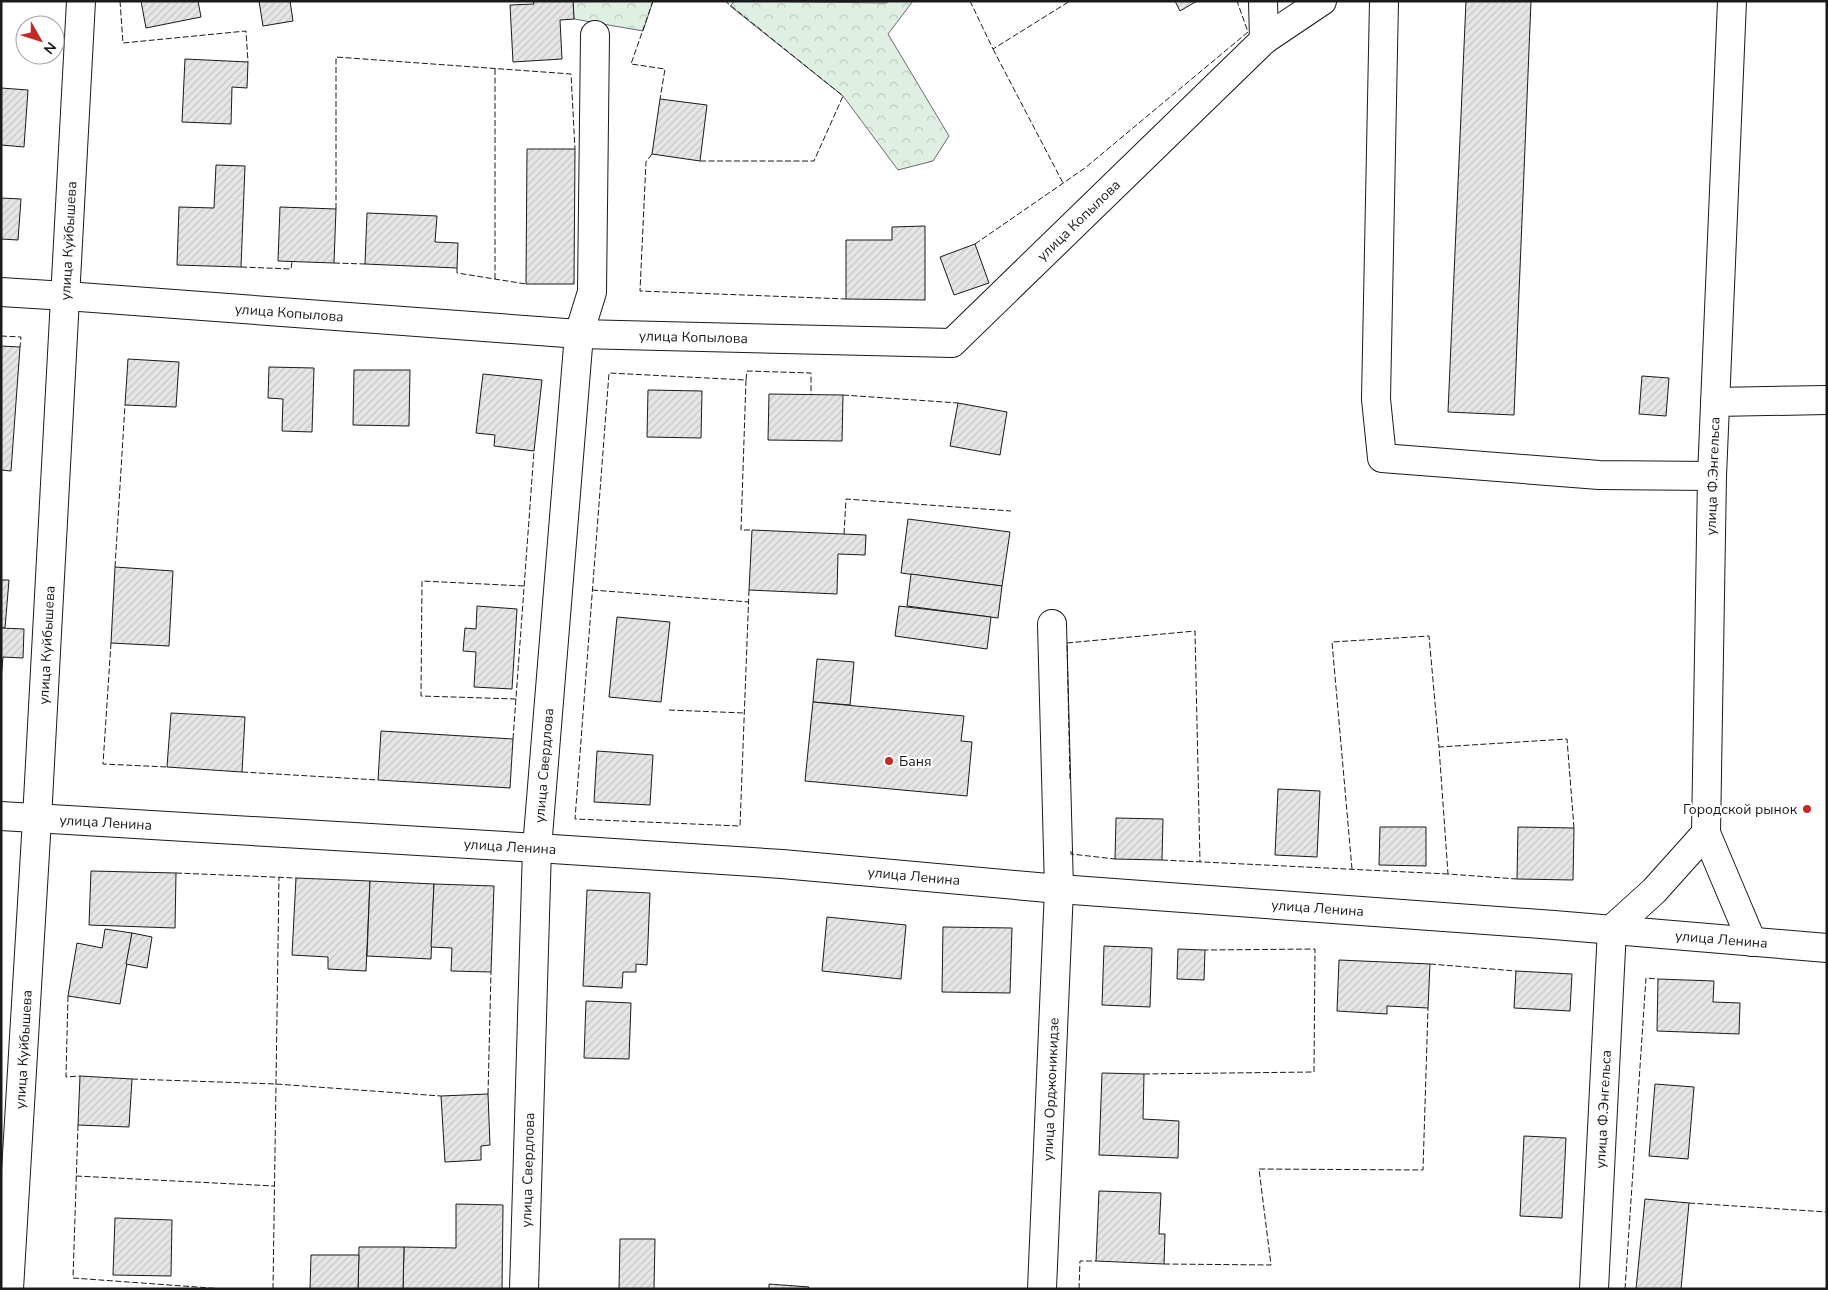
<svg xmlns="http://www.w3.org/2000/svg" width="1828" height="1290" font-family="'Nunito Sans',sans-serif">
<style>
.forest{fill:url(#forest-crowns);stroke:#6a6a6a}
.building{fill:url(#building-hatch);stroke:#1a1a1a}
.lines{fill:none;stroke-linecap:round;stroke-linejoin:round}
.minor-casing{stroke:#1a1a1a;stroke-width:30}
.minor{stroke:#fff;stroke-width:28}
.fence{stroke:#1a1a1a;stroke-width:1;stroke-dasharray:6 2.5;stroke-linecap:butt}
.poi-dot{fill:#c62828;stroke:#fff;stroke-width:2}
.labels{text-anchor:middle;dominant-baseline:central;stroke-width:4;stroke-linejoin:round;paint-order:stroke}
.street-label{font-size:14px;fill:#1a1a1a;stroke:#fff}
.poi-label{font-size:14px;fill:#1a1a1a;stroke:#fff;text-anchor:start}
</style>
<defs>
<pattern id="forest-crowns" width="20" height="18" patternUnits="userSpaceOnUse" patternTransform="scale(1.25)"><rect width="20" height="18" fill="#e0efe3"/><path d="M2 6a3 3 0 1 1 6 0M12 15a3 3 0 1 1 6 0" fill="none" stroke="#c0ccc2"/></pattern>
<pattern id="building-hatch" width="6" height="6" patternUnits="userSpaceOnUse" patternTransform="scale(1.25)"><rect width="6" height="6" fill="#e6e6e6"/><path d="M-1 1l2-2M0 6l6-6M5 7l2-2" fill="none" stroke="#c5c5c5"/></pattern>
</defs>
<rect width="100%" height="100%" fill="#fff"/>
<g class="forest">
<path d="M573,1h80l-10,30 -69,-12z"/>
<path d="M735,1l152,2 1,-2h25l-25,33 61,102 -16,25 -35,9 -55,-74 -113,-90z"/>
</g>
<g class="building">
<path d="M141,1h57l3,16 -55,11z"/>
<path d="M259,1h31l3,20 -30,5z"/>
<path d="M533,1h40l1,18 -14,1 2,39 -49,3 -3,-57 24,-1z"/>
<path d="M1175,1h22l-17,10z"/>
<path d="M1466,1h65l-17,414 -66,-3z"/>
<path d="M185,59l63,3 -1,26 -15,-1 -1,37 -49,-2z"/>
<path d="M1,88l27,2 -4,57 -23,-2z"/>
<path d="M660,99l47,6 -7,56 -48,-7z"/>
<path d="M527,149h48l-1,135h-48z"/>
<path d="M216,165l29,1 -4,101 -64,-2 2,-58 35,1z"/>
<path d="M1,198l20,1 -3,41 -17,-1z"/>
<path d="M280,207l56,2 -2,54 -56,-2z"/>
<path d="M367,213l70,3 -2,26 23,1 -1,25 -92,-4z"/>
<path d="M925,226v74l-79,-1v-59h46v-13z"/>
<path d="M975,244l14,39 -35,12 -14,-38z"/>
<path d="M1,346l19,1 -9,124 -10,-1z"/>
<path d="M128,359l51,3 -3,45 -51,-2z"/>
<path d="M269,367l45,1 -2,64 -30,-1 1,-32 -15,-1z"/>
<path d="M354,370h56l-1,56 -56,-1z"/>
<path d="M483,374l59,6 -8,71 -40,-5 1,-11 -19,-2z"/>
<path d="M1642,376l27,2 -3,38 -27,-2z"/>
<path d="M648,390l54,1 -1,47 -54,-1z"/>
<path d="M769,394l74,1 -1,46 -74,-1z"/>
<path d="M958,403l49,9 -7,43 -50,-9z"/>
<path d="M908,519l102,13 -8,54 -101,-13z"/>
<path d="M752,530l114,5 -1,20 -27,-1 -1,40 -88,-4z"/>
<path d="M115,567l58,4 -4,75 -58,-3z"/>
<path d="M911,574l91,12 -4,32 -91,-12z"/>
<path d="M1,580h8l-4,48h-4z"/>
<path d="M477,606l40,3 -5,80 -38,-2 2,-35 -13,-1 2,-23 11,1z"/>
<path d="M899,606l92,11 -4,32 -92,-13z"/>
<path d="M617,617l53,5 -9,80 -52,-5z"/>
<path d="M1,628l23,1 -1,29 -20,-1 -2,23z"/>
<path d="M817,659l37,3 -4,43 -37,-3z"/>
<path d="M813,702l151,14 -3,25 11,1 -5,54 -162,-15z"/>
<path d="M171,713l74,4 -3,55 -75,-5z"/>
<path d="M381,731l132,8 -3,49 -132,-8z"/>
<path d="M597,751l56,4 -3,50 -56,-3z"/>
<path d="M1278,789l42,2 -3,66 -42,-2z"/>
<path d="M1116,818l47,1 -1,41 -47,-1z"/>
<path d="M1380,827h46v39l-47,-1z"/>
<path d="M1518,827l56,1 -1,52 -56,-1z"/>
<path d="M91,871l85,2 -1,55 -86,-3z"/>
<path d="M296,878l74,3 -4,90 -38,-2v-12l-36,-2z"/>
<path d="M370,881l64,3 -3,75 -64,-3z"/>
<path d="M434,884l60,2 -3,86 -40,-1 1,-23 -21,-1z"/>
<path d="M587,890l63,3 -3,72 -11,-1v8h-13l-1,16 -39,-2z"/>
<path d="M827,917l79,8 -5,54 -79,-8z"/>
<path d="M943,927l69,1 -2,65 -68,-1z"/>
<path d="M105,929l27,4 -12,71 -52,-8 9,-53 25,5z"/>
<path d="M132,933l20,4 -5,31 -21,-4z"/>
<path d="M1104,946l48,2 -2,59 -48,-2z"/>
<path d="M1178,949l27,1 -1,30 -27,-1z"/>
<path d="M1339,960l91,4 -2,44 -41,-2v8l-50,-3z"/>
<path d="M1516,971l56,3 -2,37 -56,-3z"/>
<path d="M1658,979l56,2 -1,21 27,1 -1,31 -82,-3z"/>
<path d="M586,1001l45,2 -2,56 -45,-1z"/>
<path d="M1102,1073l42,1 -1,45 36,2 -1,37 -79,-3z"/>
<path d="M80,1076l52,3 -3,48 -51,-2z"/>
<path d="M1655,1084l39,3 -6,72 -39,-3z"/>
<path d="M488,1094l2,51 -9,1v14l-36,2 -4,-66z"/>
<path d="M1524,1136l42,2 -4,80 -42,-2z"/>
<path d="M1099,1191l62,2 -2,41h6l-1,30 -68,-3z"/>
<path d="M1645,1199l44,4 -8,86h-45z"/>
<path d="M456,1204l47,1 -1,84h-99l1,-42 52,1z"/>
<path d="M115,1218l57,2 -1,56 -58,-1z"/>
<path d="M620,1239h35l-1,50h-35z"/>
<path d="M359,1247h45l-1,42h-45z"/>
<path d="M311,1255h48l-1,34h-48z"/>
<path d="M769,1284l40,3 -1,2h-39z"/>
</g>
<g class="lines">
<defs>
<g id="minor">
<path d="M1263,1l1,39"/>
<path d="M1384,1l-8,398 6,59 217,17 113,1"/>
<path d="M1732,1l-20,475 -6,357 46,109"/>
<path id="s1" d="M1,292l65,4 513,38 373,9 312,-303 58,-39"/>
<path d="M1715,402l112,-2"/>
<path id="s2" d="M1,816l536,32 245,16 277,25 495,36 273,23"/>
<path id="s3" d="M9,1289l28,-470 44,-818"/>
<path id="s4" d="M524,1289l13,-441 42,-514 13,-42 3,-257"/>
<path id="s5" d="M1042,1289l17,-400 -7,-265"/>
<path id="s6" d="M1594,1289l18,-360 42,-38 52,-58"/>
</g>
</defs>
<use href="#minor" class="minor-casing"/>
<use href="#minor" class="minor"/>
<g class="fence">
<path d="M120,1l3,42 123,-12 2,31"/>
<path d="M653,1l-22,63 34,5 -5,30"/>
<path d="M970,1l23,48 77,-48"/>
<path d="M993,49l70,134"/>
<path d="M652,154l-6,8 -6,129 206,8"/>
<path d="M700,161h114l29,-65 -118,-95"/>
<path d="M336,209v-152l235,17 4,75"/>
<path d="M975,244l110,-76 163,-136 -11,-31"/>
<path d="M334,263l31,1"/>
<path d="M241,267l50,2 1,-7"/>
<path d="M457,268v5l69,11"/>
<path d="M495,279v-211"/>
<path d="M1,336l20,1 -1,10"/>
<path d="M746,380l-5,150h11"/>
<path d="M843,395l115,8"/>
<path d="M844,534l2,-35 165,12"/>
<path d="M115,567l10,-162"/>
<path d="M592,590l157,12"/>
<path d="M749,590l-9,236 -165,-7 34,-446 137,7 1,-9 64,2v22"/>
<path d="M111,643l-8,121 64,3"/>
<path d="M516,699l-95,-3 1,-115 102,5"/>
<path d="M669,710l75,3"/>
<path d="M513,739l21,-288"/>
<path d="M242,772l136,8"/>
<path d="M1070,779l-3,-136 128,-12 5,231"/>
<path d="M1071,851v3l44,5"/>
<path d="M1162,860l286,14"/>
<path d="M1352,869l-20,-227 97,-6 10,111"/>
<path d="M176,873l120,5"/>
<path d="M1517,879l-69,-5 -9,-127 128,-8 7,89"/>
<path d="M1430,964l86,7"/>
<path d="M68,996l-2,81 14,-1"/>
<path d="M1144,1074l170,-2 1,-123 -110,1"/>
<path d="M132,1079l144,5 165,12"/>
<path d="M488,1094l3,-122"/>
<path d="M78,1125l-5,153 151,11"/>
<path d="M76,1176l198,10"/>
<path d="M1689,1203l138,9"/>
<path d="M1164,1264l107,1 -12,-96 164,1 5,-162"/>
<path d="M273,1289l6,-412"/>
<path d="M1079,1289l1,-28h16"/>
<path d="M1625,1289l21,-311 12,1"/>
</g>
</g>
<g class="poi-dot">
<circle cx="889" cy="761" r="5"/>
<circle cx="1807" cy="809" r="5"/>
</g>
<g class="labels">
<g class="street-label">
<text stroke="none"><textPath href="#s1" startOffset="1129">улица Копылова</textPath></text>
<text stroke="none"><textPath href="#s3" startOffset="1050">улица Куйбышева</textPath></text>
<text stroke="none"><textPath href="#s1" startOffset="289">улица Копылова</textPath></text>
<text stroke="none"><textPath href="#s1" startOffset="694">улица Копылова</textPath></text>
<text transform="translate(1713 476) rotate(-88)">улица Ф.Энгельса</text>
<text stroke="none"><textPath href="#s3" startOffset="645">улица Куйбышева</textPath></text>
<text stroke="none"><textPath href="#s4" startOffset="524">улица Свердлова</textPath></text>
<text stroke="none"><textPath href="#s2" startOffset="105">улица Ленина</textPath></text>
<text stroke="none"><textPath href="#s2" startOffset="510">улица Ленина</textPath></text>
<text stroke="none"><textPath href="#s2" startOffset="915">улица Ленина</textPath></text>
<text stroke="none"><textPath href="#s2" startOffset="1320">улица Ленина</textPath></text>
<text stroke="none"><textPath href="#s2" startOffset="1725">улица Ленина</textPath></text>
<text stroke="none"><textPath href="#s3" startOffset="240">улица Куйбышева</textPath></text>
<text stroke="none"><textPath href="#s5" startOffset="200">улица Орджоникидзе</textPath></text>
<text stroke="none"><textPath href="#s6" startOffset="180">улица Ф.Энгельса</textPath></text>
<text stroke="none"><textPath href="#s4" startOffset="119">улица Свердлова</textPath></text>
</g>
<g class="poi-label">
<text x="899" y="761">Баня</text>
<text x="1797" y="809" text-anchor="end">Городской рынок</text>
</g>
</g>
<rect width="1828" height="1290" fill="none" stroke="#1a1a1a" stroke-width="5"/>
<g transform="translate(40 40) rotate(129)"><circle r="24" fill="#ffffff" stroke="#a3a3a3"/>
<path d="M0-4L9 19L0 12L-9 19Z" fill="#c62828"/>
<text y="-8" font-size="14" font-weight="bold" text-anchor="middle" fill="#1a1a1a">N</text>
</g>
</svg>
